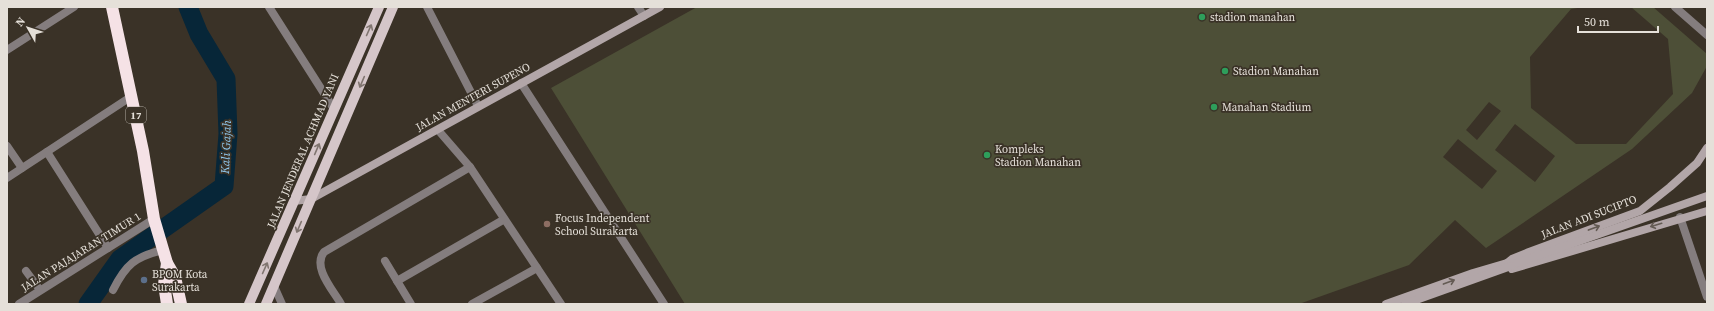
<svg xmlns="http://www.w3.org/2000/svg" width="1714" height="311" font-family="'Source Serif 4',serif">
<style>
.green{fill:#4d4f37;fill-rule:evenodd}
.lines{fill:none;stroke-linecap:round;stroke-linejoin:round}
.river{stroke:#072638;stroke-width:19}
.street{stroke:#847d7e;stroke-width:8}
.secondary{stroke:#b2a6a8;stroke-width:8}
.primary{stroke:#d5c6c9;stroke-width:10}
.highway{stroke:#f5e2e6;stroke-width:12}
.oneway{stroke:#807570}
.oneway2{stroke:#645b54}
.leisure-dot{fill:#2e9e5b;stroke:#3a3227;stroke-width:1.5}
.education-dot{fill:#8d6e63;stroke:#3a3227;stroke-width:1.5}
.service-dot{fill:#5c6f8a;stroke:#3a3227;stroke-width:1.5}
.labels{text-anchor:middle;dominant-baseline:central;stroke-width:3.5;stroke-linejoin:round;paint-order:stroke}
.shield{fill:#3a3227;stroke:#b2aca4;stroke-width:1}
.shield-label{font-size:10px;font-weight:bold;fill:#e5e0d9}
.poi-label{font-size:11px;fill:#e5e0d9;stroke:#3a3227;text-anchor:start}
.street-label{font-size:11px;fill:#e5e0d9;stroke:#3a3227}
.water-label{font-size:12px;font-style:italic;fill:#8fc7ed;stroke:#3a3227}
</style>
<rect width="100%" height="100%" fill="#3a3227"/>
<path class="green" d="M697,7h887l-13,2 -41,48 1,51 45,36h50l47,-50 -5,-55 -37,-32h22l54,47v12l-15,27 -60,56 -146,99 -31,-28 -46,45 -110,39h-614l-134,-216zM1489,102l12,9 -24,29 -11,-10zM1515,124l40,32 -20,26 -40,-32zM1458,139l39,32 -15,18 -39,-32z"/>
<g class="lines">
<path class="river" d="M88,304l32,-45 104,-73 4,-52 -2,-55 -27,-45 -11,-27"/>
<g class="street">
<path d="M269,7l65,102"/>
<path d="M427,7l51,99"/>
<path d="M638,7l6,9"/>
<path d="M1675,7l32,28"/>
<path d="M7,50l67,-43"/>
<path d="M521,83l143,221"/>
<path d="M438,130l32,37 91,137"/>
<path d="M7,146l15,22"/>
<path d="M47,152l61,96"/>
<path d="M7,178l125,-82"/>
<path d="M1680,217l27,80"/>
<path d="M385,261l26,43"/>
<path d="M26,271l14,19"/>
<path d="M397,281l106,-61"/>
<path d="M274,286l8,18"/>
<path d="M113,290c13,-26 22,-33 50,-40"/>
<path d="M19,304l135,-85"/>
<path d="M341,304c-8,-14 -29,-37 -17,-52l146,-85"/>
<path d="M472,304l65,-36"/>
</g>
<g class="secondary">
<path d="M294,201l17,-2 349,-192"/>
<path d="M1507,263l5,-4 17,-7 111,-41 30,-24 27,-24 10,-15"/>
<path d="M1512,269l195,-58"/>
<path d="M1386,304l87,-31 34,-10 7,1 193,-68"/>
<path d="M1405,304l106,-38"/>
</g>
<g class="primary">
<path d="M249,304l130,-297"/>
<path d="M266,304l127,-297"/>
</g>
<g class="highway">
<path d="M112,7l31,144 11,68 13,44 8,14 6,27"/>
<path d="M167,263l-3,21 3,20"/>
</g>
</g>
<defs><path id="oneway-shaft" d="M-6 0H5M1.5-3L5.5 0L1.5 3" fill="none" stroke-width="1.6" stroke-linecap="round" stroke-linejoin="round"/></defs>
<g class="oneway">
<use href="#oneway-shaft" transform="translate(369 30) rotate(-66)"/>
<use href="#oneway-shaft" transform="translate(362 82) rotate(113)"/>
<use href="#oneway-shaft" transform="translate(317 149) rotate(-67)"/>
<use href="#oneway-shaft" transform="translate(299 227) rotate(113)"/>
<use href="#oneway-shaft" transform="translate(265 268) rotate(-66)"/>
</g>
<g class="oneway2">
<use href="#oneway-shaft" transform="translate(1656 225) rotate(163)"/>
<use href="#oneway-shaft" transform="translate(1594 228) rotate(-20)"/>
<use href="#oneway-shaft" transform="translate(1449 282) rotate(-20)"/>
</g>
<g class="leisure-dot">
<circle cx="1202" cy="17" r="4"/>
<circle cx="1225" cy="71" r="4"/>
<circle cx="1214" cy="107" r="4"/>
<circle cx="987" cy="155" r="4"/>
</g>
<circle class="education-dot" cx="547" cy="224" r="4"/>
<circle class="service-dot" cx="144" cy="280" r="4"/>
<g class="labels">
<rect class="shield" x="126" y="107" width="20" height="16" rx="3"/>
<g class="shield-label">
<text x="136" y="115">17</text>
</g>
<g class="poi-label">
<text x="1210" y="17">stadion manahan</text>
<text x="1233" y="71">Stadion Manahan</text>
<text x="1222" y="107">Manahan Stadium</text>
<text x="995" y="149">Kompleks<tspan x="995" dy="13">Stadion Manahan</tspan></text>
<text x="555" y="218">Focus Independent<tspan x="555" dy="13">School Surakarta</tspan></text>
<text x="152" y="274">BPOM Kota<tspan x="152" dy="13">Surakarta</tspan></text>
</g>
<g class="street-label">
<text transform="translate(473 97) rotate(-29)">JALAN MENTERI SUPENO</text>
<text transform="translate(303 151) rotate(-67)">JALAN JENDERAL ACHMAD YANI</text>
<text transform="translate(1589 217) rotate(-21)">JALAN ADI SUCIPTO</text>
<text transform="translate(81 252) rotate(-32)">JALAN PAJAJARAN TIMUR 1</text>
</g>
<g class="water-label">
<text transform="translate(226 147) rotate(-88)">Kali Gajah</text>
</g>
</g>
<rect width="1714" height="311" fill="none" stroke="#e5e0d9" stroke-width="16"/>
<g transform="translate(28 28) rotate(309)" stroke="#3a3227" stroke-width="3" paint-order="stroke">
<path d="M0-3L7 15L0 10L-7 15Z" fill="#e5e0d9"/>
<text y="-6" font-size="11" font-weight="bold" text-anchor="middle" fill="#e5e0d9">N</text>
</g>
<path d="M1578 26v6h80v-6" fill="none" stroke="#e5e0d9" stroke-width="2"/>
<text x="1584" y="26" font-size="12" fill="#e5e0d9" stroke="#3a3227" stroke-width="3" paint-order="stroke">50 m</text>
</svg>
